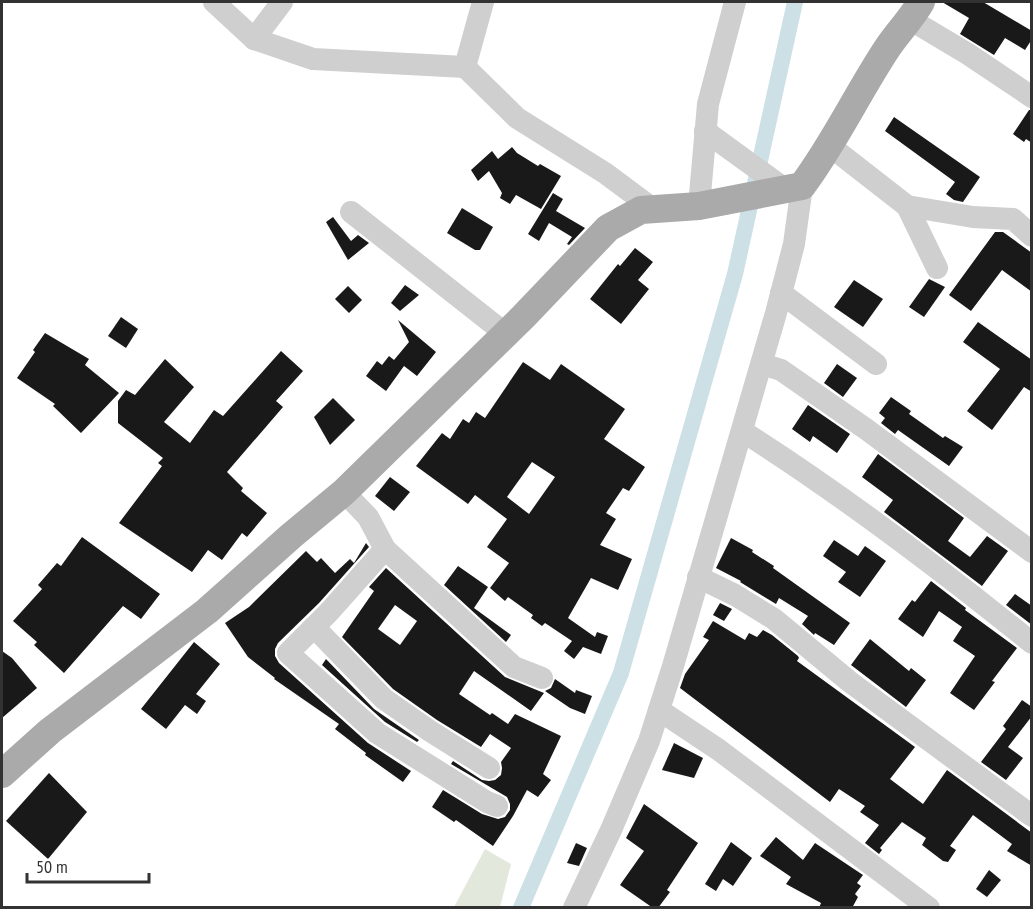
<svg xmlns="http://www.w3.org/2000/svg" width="1033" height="909" font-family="'PT Sans Narrow',sans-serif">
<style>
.green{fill:#e3e8dc}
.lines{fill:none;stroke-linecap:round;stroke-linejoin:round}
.canal{stroke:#cce0e6;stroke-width:16}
.building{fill:#191919;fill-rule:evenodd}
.minor{stroke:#cfcfcf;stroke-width:22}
.major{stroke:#aaa;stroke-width:28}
</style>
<rect width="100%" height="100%" fill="#fff"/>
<path class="green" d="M485,849l26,15 -11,43h-46z"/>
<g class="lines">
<path class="canal" d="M521,908l100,-235 114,-399 60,-272"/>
</g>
<g class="building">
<path d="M942,2h41l49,29v8l-7,11 -20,-12 -11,17 -34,-21 9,-16z"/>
<path d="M1029,110h3v33l-6,-4 -2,3 -11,-8z"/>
<path d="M894,117l86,60 -17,25 -9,-2 -8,-6 9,-12 -70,-51z"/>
<path d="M512,147l5,6 21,13 2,-2 21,12 -20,33 -25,-14 -6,9 -10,-6 2,-5 -13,-22 -11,10 -7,-11 21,-19 6,8z"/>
<path d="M553,193l10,6 -7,12 29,17 -16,17 -2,-1 5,-7 -23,-14 -10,18 -11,-7z"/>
<path d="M462,208l31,19 -13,23h-5l-28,-17z"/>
<path d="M333,217l18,24 7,-6 11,8 -21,17 -22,-38z"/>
<path d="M995,232h8l29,21v39l-30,-22 -31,41 -22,-16z"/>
<path d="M635,248l18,14 -15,18 11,9 -28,35 -31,-25 28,-35 2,2z"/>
<path d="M929,279l16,8 -21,30 -15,-10z"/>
<path d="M854,280l29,19 -20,28 -29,-20z"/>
<path d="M405,285l14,10 -19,16 -9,-8z"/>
<path d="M348,286l14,14 -13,13 -14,-14z"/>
<path d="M121,317l17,12 -12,19 -18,-12z"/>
<path d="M398,320l38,32 -19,24 -13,-10 -18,25 -20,-15 11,-15 5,4 7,-9 5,4 15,-18z"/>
<path d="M978,322l54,38v32l-8,-5 -32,43 -25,-19 33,-42 -37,-27z"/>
<path d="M45,333l44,26 -4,6 34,28 -38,40 -28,-27 2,-2 -38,-26 18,-26 -2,-2z"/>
<path d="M281,351l22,20 -27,30 7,6 -56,65 16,16 -2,3 26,22 -20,24 -5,-4 -20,27 -14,-10 -16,22 -73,-49 43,-57 -4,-3 5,-5 -45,-35v-22l8,-11 9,5 30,-36 29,28 -30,35 26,21 24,-33 9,6z"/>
<path d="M523,362l27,18 11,-16 64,45 -21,30 41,28 -16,24 -6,-3 -17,25 10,6 -16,26 32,14 -14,31 -27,-12 -23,40 27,19 2,-5 11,4 -7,18 -18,-7 -9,12 -10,-8 8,-10 -27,-18 -3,3 -11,-8 2,-3 -25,-18 -3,4 -15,-13 19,-25 -22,-16 20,-28 -32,-24 -7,9 -52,-38 26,-33 8,6 13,-20 6,4 7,-11 9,6zM532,462l23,15 -26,37 -22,-17z"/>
<path d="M837,364l20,14 -14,19 -19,-14z"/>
<path d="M891,397l20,14 -2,3 34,24 2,-2 18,11 -14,19 -51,-36 -3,4 -14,-11 4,-5 -6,-5z"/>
<path d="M333,398l22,22 -25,25 -16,-28z"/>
<path d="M808,405l42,29 -13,19 -24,-17 -3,6 -18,-13z"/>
<path d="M878,454l86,64 -16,23 22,16 17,-21 21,15 -26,35 -98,-74 9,-12 -31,-23z"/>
<path d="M390,477l20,15 -16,19 -19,-15z"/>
<path d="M82,537l78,57 -19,25 -18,-13 -59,67 -30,-28 3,-3 -24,-21 29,-32 -4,-4 19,-22 4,3z"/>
<path d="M731,538l22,12 -1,2 22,14 -1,2 77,55 -16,22 -19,-12 -1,2 -12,-11 6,-8 -29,-18 -3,6 -36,-22 1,-1 -25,-13z"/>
<path d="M834,540l24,16 7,-10 21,15 -26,36 -22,-15 8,-10 -23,-16z"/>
<path d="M366,543l3,4 -50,56 -41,40 -3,6v7l4,7 89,80 43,28 -8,11 -38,-27 1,-2 -31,-24 4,-5 -65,-45 1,-1 -27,-21 -23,-34 24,-16 57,-56 11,11 4,-4 14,15 15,-14 4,4z"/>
<path d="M458,566l30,21 -14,21 37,27 -5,7 -62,-57z"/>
<path d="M386,568l119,109 39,16 -13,18 -57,-40 -15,23 31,21 2,-2 16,11 7,-10 46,22 -18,38 8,6 -13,17 -11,-7 -14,26 -20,30 -37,-26 -2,2 -22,-15 11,-17 39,24 16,5 7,-2 5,-7v-6l-3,-7 -56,-33 2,-3 29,19 7,1 6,-1 6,-5 1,-7 -1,-6 10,-14 -21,-14 -9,13 -44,-27 -44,-31 -51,-52 32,-46 -5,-4zM395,605l22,16 -17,24 -22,-16z"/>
<path d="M931,581l35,27 -1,2 52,38 -25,33 3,1 -21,28 -24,-17 25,-37 -22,-15 9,-14 -23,-16 -16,26 -25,-18 14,-19 3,2z"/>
<path d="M1015,594l17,12v19l-26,-20z"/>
<path d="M720,603l12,6 -8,12 -11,-6z"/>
<path d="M713,621l32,19 4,-7 8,4 6,-7 9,5 26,21 1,2 -2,3 118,86 -25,32 33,25 24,-34 85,63v33l-25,-15 5,-7 -39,-29 -23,31 6,4 -8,12 -5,-1 -21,-16 4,-7 -24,-16 -22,26 2,2 -3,4 -14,-11 14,-18 -19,-13 5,-6 -26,-17 -9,13 -150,-114 5,-14 24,-34 -6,-3z"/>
<path d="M870,639l39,32 2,-3 15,12 -20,27 -55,-42z"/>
<path d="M194,642l26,22 -24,30 10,7 -9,13 -12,-9 -19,24 -25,-20z"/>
<path d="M2,651l10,7 25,30 -35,30z"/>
<path d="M326,659l48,50 45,31 -2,2 -32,-20 -63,-57z"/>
<path d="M555,679l20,14 1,-3 16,6 -7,18 -15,-6 -25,-17 6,-3z"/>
<path d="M1022,700l10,7v9l-24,31 15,11 -17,22 -25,-18 25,-33 -3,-3z"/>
<path d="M674,743l29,15 -9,20 -32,-8z"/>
<path d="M49,773l38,39 -39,47 -42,-38z"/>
<path d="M644,804l54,39 -31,47 3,2 -12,16h-5l-33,-23 24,-34 -18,-13z"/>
<path d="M776,837l27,23 12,-17 48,32 -6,8 4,3 -6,8 3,3 -6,11h-33l2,-5 -35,-19 5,-7 -31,-21z"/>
<path d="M731,842l21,16 -19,28 -10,-7 -7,12 -11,-7z"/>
<path d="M576,843l11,5 -8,18 -12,-3z"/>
<path d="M989,870l12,10 -14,17 -11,-8z"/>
</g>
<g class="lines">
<g class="minor">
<path d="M214,2l40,37 59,20 152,8"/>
<path d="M483,2l-18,65 52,51 88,55 47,35"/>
<path d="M911,20l57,34 64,43"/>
<path d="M254,39l28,-37"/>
<path d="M705,131l80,58"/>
<path d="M830,146l77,60 30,62"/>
<path d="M699,206l9,-102 27,-102"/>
<path d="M907,206l66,11 40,2 19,17"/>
<path d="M351,212l155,122"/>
<path d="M781,293l95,71"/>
<path d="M762,364l19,6 85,59 166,123"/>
<path d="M742,431c101,64 197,137 290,212"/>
<path d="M344,492l24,25 17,32 -56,63 -41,41 89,80 110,69 10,4"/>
<path d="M385,549l129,118 28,11"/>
<path d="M698,577l37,18 39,24 76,63 182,134"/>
<path d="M314,627l70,72 46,32 59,37"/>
<path d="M659,710l60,40 210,158"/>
<path d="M574,908l37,-78 38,-89 24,-75 103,-353 18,-69 8,-58"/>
</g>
<path class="major" d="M2,774l48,-43 157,-120 84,-75 53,-44 179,-175 85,-89 33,-18 58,-4 103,-20c33,-44 56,-94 86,-139 11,-16 24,-29 33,-45"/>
</g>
<rect width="1033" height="909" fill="none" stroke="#323232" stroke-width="6"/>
<path d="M27 873v9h122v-9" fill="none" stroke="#323232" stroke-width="3"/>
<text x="36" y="873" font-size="18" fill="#323232" stroke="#ffffff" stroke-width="4.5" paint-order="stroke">50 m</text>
</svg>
